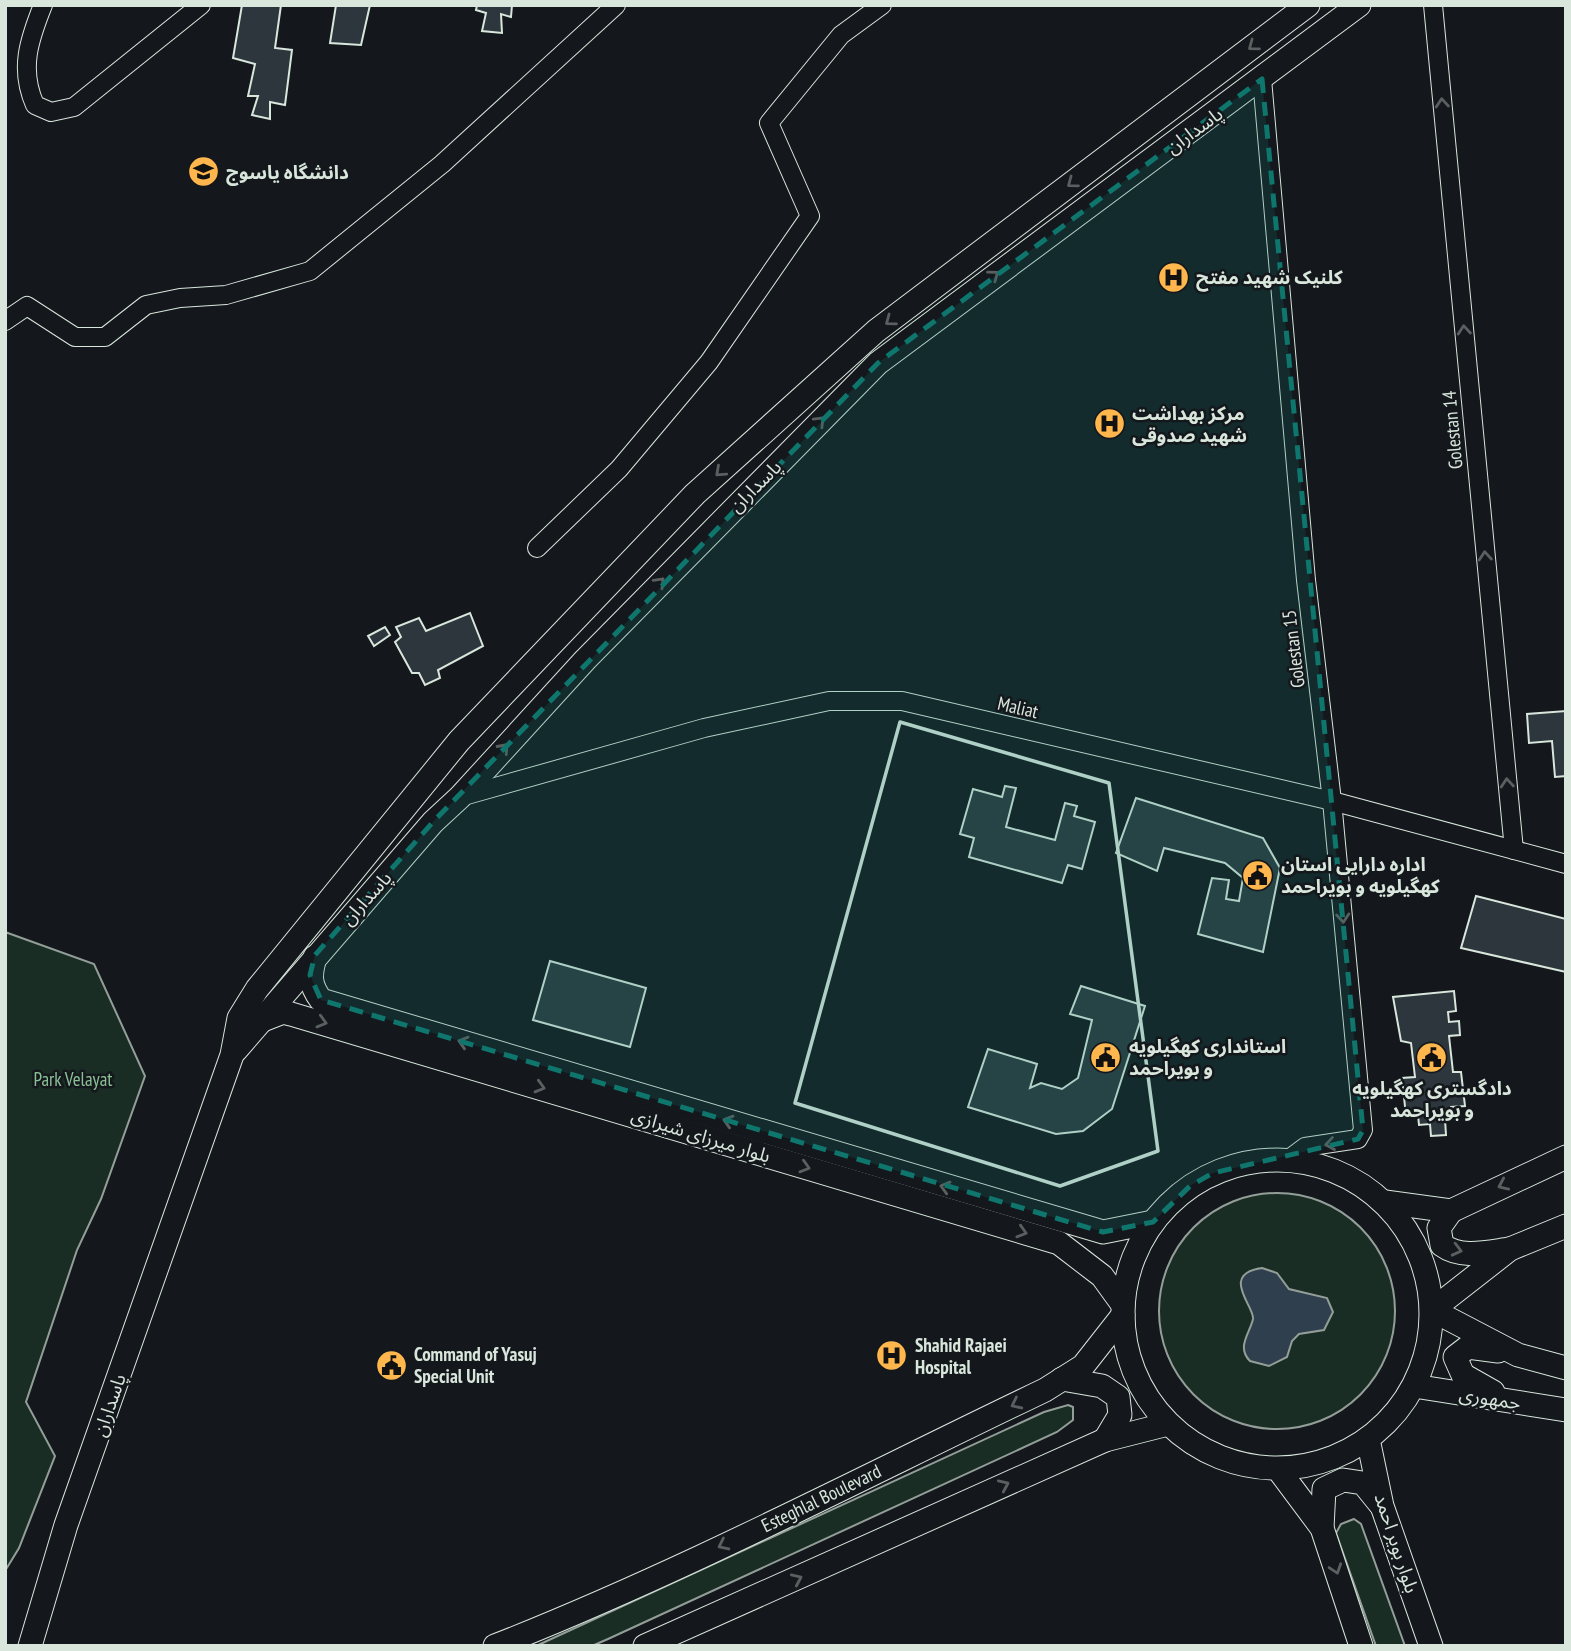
<svg xmlns="http://www.w3.org/2000/svg" width="1571" height="1651" font-family="'PT Sans Narrow','Noto Sans Arabic',sans-serif">
<style>
.green{fill:#1a2d24;stroke:#939e99;stroke-width:2}
.water{fill:#2f3f4d;stroke:#939e99;stroke-width:2}
.building{fill:#2c363c;stroke:#d8e6dc;stroke-width:2}
.lines{fill:none;stroke-linecap:round;stroke-linejoin:round}
.minor-casing{stroke:#d8e6dc;stroke-width:20}
.major-casing{stroke:#d8e6dc;stroke-width:25}
.minor{stroke:#14181c;stroke-width:18}
.major{stroke:#14181c;stroke-width:23}
.wall{stroke:#d8e6dc;stroke-width:3.5}
.oneway{stroke:#59605f}
.marked{fill:#0f766e;fill-opacity:0.2;stroke:#0f766e;stroke-width:5;stroke-dasharray:14 9;stroke-linejoin:round}
.labels{text-anchor:middle;dominant-baseline:central;stroke-width:5;stroke-linejoin:round;paint-order:stroke}
.street-label{font-size:19px;fill:#d8e6dc;stroke:#14181c}
.poi-label{font-size:19px;font-weight:bold;fill:#d8e6dc;stroke:#14181c;text-anchor:start}
.park-label{font-size:19px;fill:#8ac095;stroke:#14181c}
</style>
<rect width="100%" height="100%" fill="#14181c"/>
<g class="green">
<path d="M5,932l89,32 51,112 -44,123 -24,51 -51,152 29,54 -36,92 -14,23z"/>
<circle cx="1277" cy="1311" r="118"/>
<path d="M1068,1405l5,2v13l-16,12 -449,207 -16,7h-56l508,-234z"/>
<path d="M1354,1519l7,5 44,122h-29l-40,-113 5,-9z"/>
</g>
<path class="water" d="M1262,1268l15,5 12,16 38,9 6,14 -9,18 -25,4 -7,7 -5,16 -18,9 -19,-5c-14,-14 0,-28 3,-42 2,-12 -34,-45 9,-51z"/>
<g class="building">
<path d="M242,5h39l-6,43 17,2 -7,55 -15,-3v17l-18,-4 6,-19h-10l7,-32 -22,-6z"/>
<path d="M336,5h34l-9,40 -31,-2z"/>
<path d="M477,5h35l-1,12 -10,-3 1,19 -20,-2 4,-18 -10,-3z"/>
<path d="M470,613l13,33 -45,24 2,8 -15,7 -6,-12h-7l-17,-31 6,-5 -5,-10 23,-9 7,13z"/>
<path d="M385,627l5,8 -16,11 -6,-10z"/>
<path d="M1566,711v65l-11,1 -3,-36 -23,2 -2,-29z"/>
<path d="M1005,786l11,2 -10,39 49,13 10,-37 12,3 -3,10 21,6 -13,47 -14,-4 -6,18 -93,-26 5,-19 -14,-4 13,-45 29,8z"/>
<path d="M1136,798l127,40 17,30 -17,84 -65,-18 14,-56 17,2 -3,19 13,2 4,-23 -18,-15 -61,-15 -7,23 -41,-18z"/>
<path d="M1476,896l90,23v53l-105,-24z"/>
<path d="M550,961l96,27 -16,59 -97,-27z"/>
<path d="M1081,986l64,20 -33,103 -29,22 -27,3 -88,-27 20,-58 49,15 -7,24 11,-5 21,6 16,-11 14,-58 -22,-6z"/>
<path d="M1454,991l2,20 -8,1 1,10 10,-1 1,14 -11,1 4,36h8l4,34 -14,1 1,11 -7,1 1,16 -15,1 -1,-12 -11,1 -1,-10 -12,1 -4,-38 13,-1 -4,-34 -10,-2 -8,-44z"/>
</g>
<g class="lines">
<defs>
<g id="minor">
<path d="M43,5c-14,35 -24,64 -8,100l16,7 23,-5 127,-102"/>
<path d="M1433,5l81,845"/>
<path d="M1262,79l44,501 26,221 31,329 -5,9 -53,8 -16,12"/>
<path d="M5,321l22,-15 48,31h30l41,-32 34,-7 46,-3 84,-24 132,-107 174,-159"/>
<path d="M537,548l82,-79 90,-107 101,-146 -41,-93 72,-88 41,-30"/>
<path d="M460,797l244,-69 125,-27h73l430,100 234,63"/>
</g>
<g id="major">
<path d="M315,957c-5,18 -6,27 6,43l782,232 50,-10"/>
<path d="M260,1021l23,-9 8,2 768,229 43,33 21,29"/>
<path d="M236,1050l197,-228 27,-25 125,-137 293,-297 481,-358"/>
<circle cx="1277" cy="1314" r="154"/>
<path d="M1385,1202l66,9 115,-54"/>
<path d="M1451,1211l-12,17 3,17c19,14 45,7 68,4"/>
<path d="M1566,1226l-56,23 -78,61 86,45 48,13"/>
<path d="M1062,1379l40,7 16,11 2,18 -15,25"/>
<path d="M1414,1386l152,24"/>
<path d="M1493,1392l-30,-17 -8,-18 13,-10 30,4"/>
<path d="M1368,1439l14,67 49,140"/>
<path d="M1278,1469l44,59 39,118"/>
<path d="M1322,1528l2,-39 19,-9 20,3 17,21"/>
<path d="M30,1646l36,-121 166,-470 7,-37 18,-29 202,-248 236,-247 181,-163 432,-326"/>
<path d="M495,1646c188,-74 368,-169 550,-256l38,-24 40,-51"/>
<path d="M645,1646l460,-206 63,-16"/>
</g>
</defs>
<use href="#minor" class="minor-casing"/>
<use href="#major" class="major-casing"/>
<use href="#minor" class="minor"/>
<use href="#major" class="major"/>
<path class="wall" d="M900,722l209,61 49,368 -98,35 -265,-83z"/>
</g>
<defs><path id="oneway-chevron" d="M-2-3.5L2.5 0L-2 3.5" fill="none" stroke-width="1.6" stroke-linecap="round" stroke-linejoin="round" transform="scale(1.75)"/></defs>
<g class="oneway">
<use href="#oneway-chevron" transform="translate(1253 46) rotate(143)"/>
<use href="#oneway-chevron" transform="translate(1442 103) rotate(-95)"/>
<use href="#oneway-chevron" transform="translate(1072 183) rotate(143)"/>
<use href="#oneway-chevron" transform="translate(994 275) rotate(-37)"/>
<use href="#oneway-chevron" transform="translate(890 321) rotate(143)"/>
<use href="#oneway-chevron" transform="translate(1464 330) rotate(-95)"/>
<use href="#oneway-chevron" transform="translate(820 421) rotate(-45)"/>
<use href="#oneway-chevron" transform="translate(720 472) rotate(138)"/>
<use href="#oneway-chevron" transform="translate(1485 556) rotate(-95)"/>
<use href="#oneway-chevron" transform="translate(660 582) rotate(-46)"/>
<use href="#oneway-chevron" transform="translate(504 748) rotate(-48)"/>
<use href="#oneway-chevron" transform="translate(1507 783) rotate(-95)"/>
<use href="#oneway-chevron" transform="translate(1343 918) rotate(85)"/>
<use href="#oneway-chevron" transform="translate(322 1022) rotate(16)"/>
<use href="#oneway-chevron" transform="translate(463 1042) rotate(-163)"/>
<use href="#oneway-chevron" transform="translate(540 1087) rotate(16)"/>
<use href="#oneway-chevron" transform="translate(728 1121) rotate(-163)"/>
<use href="#oneway-chevron" transform="translate(1330 1144) rotate(171)"/>
<use href="#oneway-chevron" transform="translate(805 1167) rotate(17)"/>
<use href="#oneway-chevron" transform="translate(1503 1185) rotate(156)"/>
<use href="#oneway-chevron" transform="translate(945 1187) rotate(-164)"/>
<use href="#oneway-chevron" transform="translate(1022 1232) rotate(17)"/>
<use href="#oneway-chevron" transform="translate(1457 1250) rotate(14)"/>
<use href="#oneway-chevron" transform="translate(1016 1404) rotate(154)"/>
<use href="#oneway-chevron" transform="translate(1004 1485) rotate(-24)"/>
<use href="#oneway-chevron" transform="translate(723 1545) rotate(154)"/>
<use href="#oneway-chevron" transform="translate(1336 1569) rotate(72)"/>
<use href="#oneway-chevron" transform="translate(797 1579) rotate(-24)"/>
</g>
<path class="marked" d="M1262,79l101,1051 -5,9 -145,34 -23,13 -37,36 -50,10 -782,-232 -11,-25 5,-20 118,-133 445,-459z"/>
<defs>
<symbol id="university-disc" viewBox="-11 -11 22 22"><circle r="9.5" fill="#ffb74d" stroke="#14181c"/><path d="M0-5L7-2L0 1L-7-2ZM-4 1L0 2.5L4 1V4Q0 6-4 4Z" fill="#111"/></symbol>
<symbol id="hospital-disc" viewBox="-11 -11 22 22"><circle r="9.5" fill="#ffb74d" stroke="#14181c"/><path d="M-5-5h3v3.5h4V-5h3V5h-3V1.5h-4V5h-3Z" fill="#111"/></symbol>
<symbol id="civic-disc" viewBox="-11 -11 22 22"><circle r="9.5" fill="#ffb74d" stroke="#14181c"/><path d="M-.6-6.5H3V-4.5H.6V-3L4-1V1h2V6H-6V1h2V-1L-.6-3ZM-1.2 2.5V6h2.4V2.5Z" fill="#111"/></symbol>
</defs>
<g fill-rule="evenodd">
<use href="#university-disc" x="186" y="154" width="35" height="35"/>
<use href="#hospital-disc" x="1156" y="260" width="35" height="35"/>
<use href="#hospital-disc" x="1092" y="406" width="35" height="35"/>
<use href="#civic-disc" x="1240" y="858" width="35" height="35"/>
<use href="#civic-disc" x="1088" y="1040" width="35" height="35"/>
<use href="#civic-disc" x="1414" y="1040" width="35" height="35"/>
<use href="#hospital-disc" x="874" y="1338" width="35" height="35"/>
<use href="#civic-disc" x="374" y="1348" width="35" height="35"/>
</g>
<g class="labels">
<g class="street-label">
<text transform="translate(1194 130) rotate(-36)">پاسداران</text>
<text transform="translate(1452 430) rotate(-95)">Golestan 14</text>
<text transform="translate(755 486) rotate(-45)">پاسداران</text>
<text transform="translate(1293 649) rotate(-97)">Golestan 15</text>
<text transform="translate(1018 707) rotate(13)">Maliat</text>
<text transform="translate(366 898) rotate(-48)">پاسداران</text>
<text transform="translate(701 1135) rotate(17)">بلوار میرزای شیرازی</text>
<text transform="translate(1490 1398) rotate(9)">جمهوری</text>
<text transform="translate(109 1405) rotate(-71)">پاسداران</text>
<text transform="translate(821 1498) rotate(-26)">Esteghlal Boulevard</text>
<text transform="translate(1397 1543) rotate(72)">بلوار بویر احمد</text>
</g>
<g class="poi-label">
<text x="226" y="172">دانشگاه یاسوج</text>
<text x="1196" y="277">کلنیک شهید مفتح</text>
<text x="1132" y="413">مرکز بهداشت<tspan x="1132" dy="22">شهید صدوقی</tspan></text>
<text x="1281" y="864">اداره دارایی استان<tspan x="1281" dy="22">کهگیلویه و بویراحمد</tspan></text>
<text x="1129" y="1046">استانداری کهگیلویه<tspan x="1129" dy="22">و بویراحمد</tspan></text>
<text x="1432" y="1088" text-anchor="middle">دادگستری کهگیلویه<tspan x="1432" dy="22">و بویراحمد</tspan></text>
<text x="915" y="1345">Shahid Rajaei<tspan x="915" dy="22">Hospital</tspan></text>
<text x="414" y="1354">Command of Yasuj<tspan x="414" dy="22">Special Unit</tspan></text>
</g>
<g class="park-label">
<text x="73" y="1079">Park Velayat</text>
</g>
</g>
<rect width="1571" height="1651" fill="none" stroke="#d8e6dc" stroke-width="14"/>
</svg>
